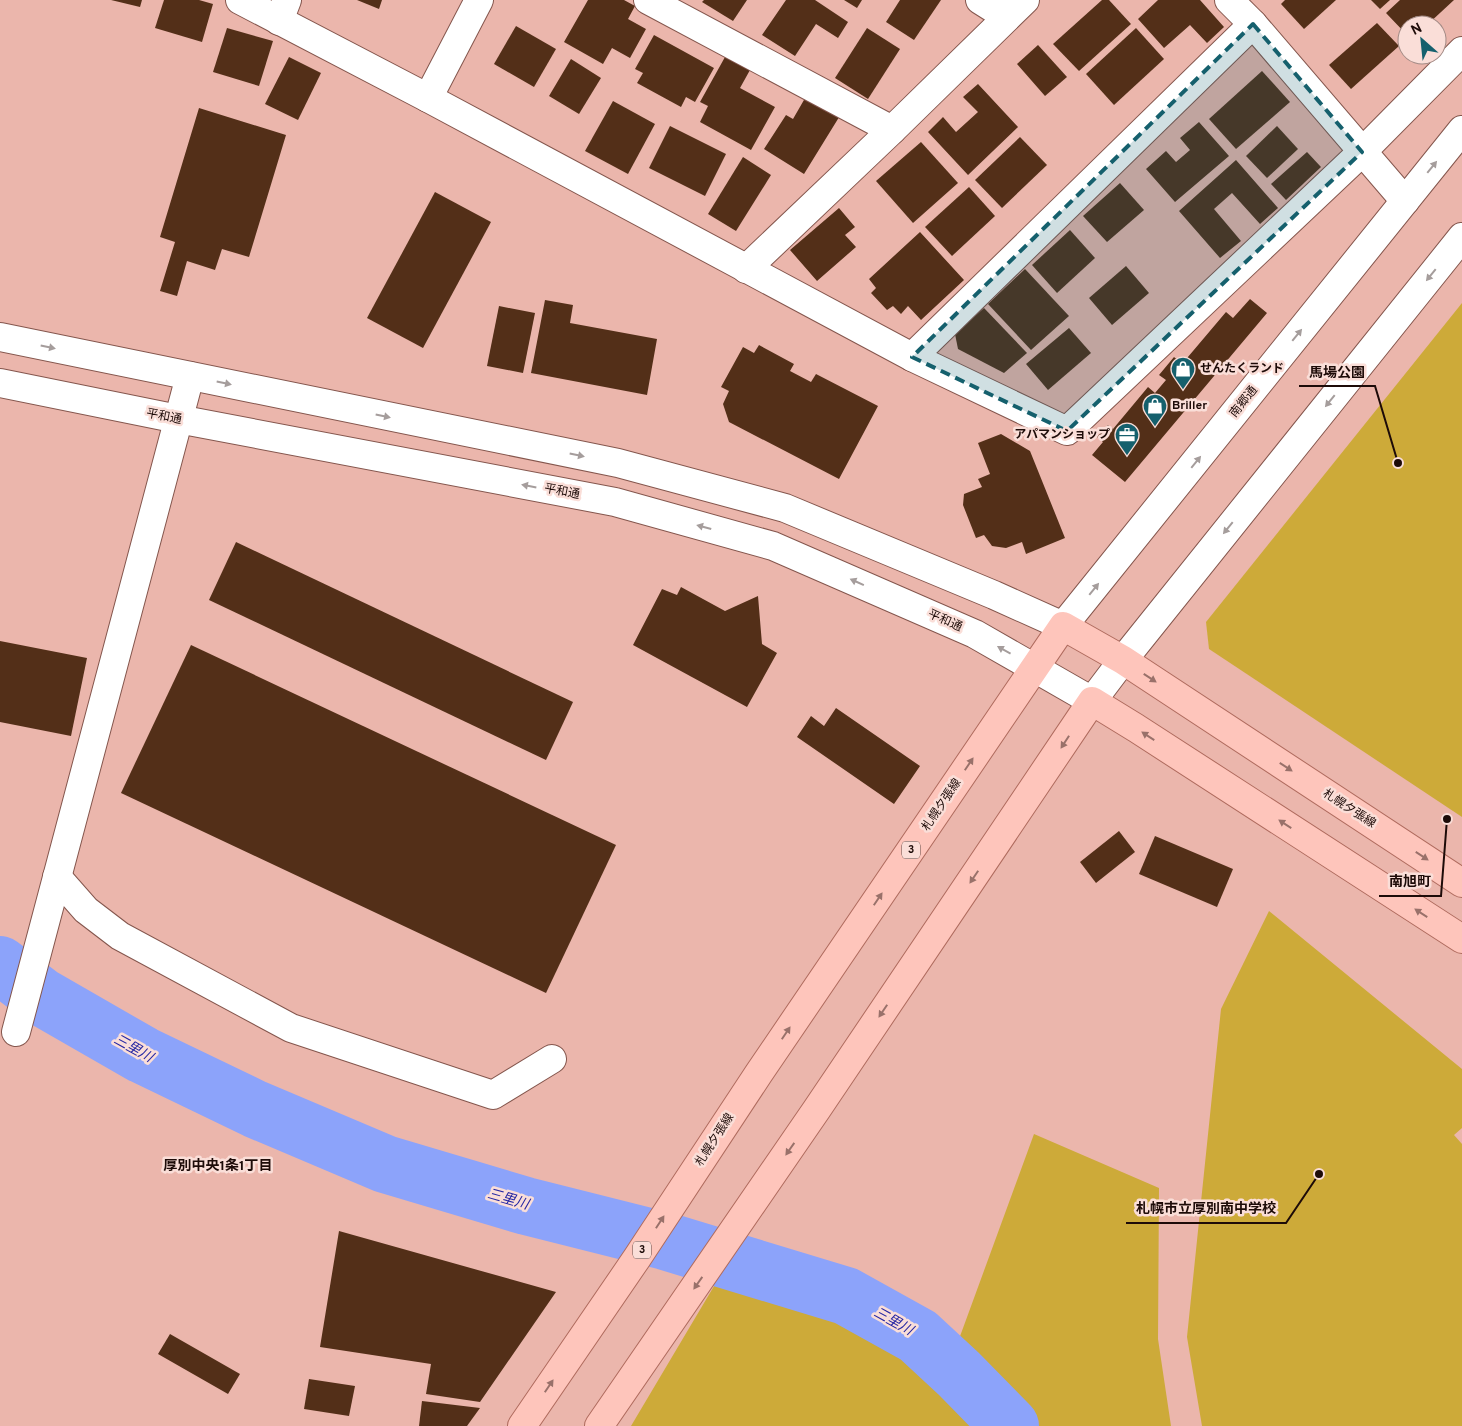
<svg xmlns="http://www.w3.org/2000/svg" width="1462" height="1426" font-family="Overpass,'Noto Sans JP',sans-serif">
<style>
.green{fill:#cdaa39}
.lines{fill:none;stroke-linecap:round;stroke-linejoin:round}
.river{stroke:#8ca3fa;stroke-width:58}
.building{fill:#532f18}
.minor-casing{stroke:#84564d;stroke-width:30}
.major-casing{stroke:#af6b5e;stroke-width:30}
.minor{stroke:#fff;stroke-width:28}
.major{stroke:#fec5bb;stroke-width:28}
.oneway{fill:#a59d9c}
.oneway2{fill:#99716a}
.marked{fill:#15606d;fill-opacity:0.2;stroke:#15606d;stroke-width:4;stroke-dasharray:10 6;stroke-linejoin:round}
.labels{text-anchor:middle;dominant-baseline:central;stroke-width:5;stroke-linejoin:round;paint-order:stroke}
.shield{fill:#faded8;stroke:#5f4a46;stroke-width:1}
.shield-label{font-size:11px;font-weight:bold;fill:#1d0b08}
.poi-label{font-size:12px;font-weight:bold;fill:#1d0b08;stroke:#faded8;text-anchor:start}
.street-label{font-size:12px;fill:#1d0b08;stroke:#faded8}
.water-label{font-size:14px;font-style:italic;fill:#2526a3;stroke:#faded8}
.neighbourhood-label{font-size:14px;font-weight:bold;fill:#1d0b08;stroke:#faded8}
.leader{fill:none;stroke:#1d0b08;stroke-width:2}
.callout-dot{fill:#1d0b08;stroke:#faded8;stroke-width:2}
.callout-label{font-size:14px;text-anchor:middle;font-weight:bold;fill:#1d0b08;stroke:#faded8;stroke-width:5;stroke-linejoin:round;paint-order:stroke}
</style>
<rect width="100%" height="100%" fill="#ebb6ac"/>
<g class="green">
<path d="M1462,303v514l-253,-168 -3,-27z"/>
<path d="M1269,911l193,158v59l-8,7 8,9v282h-260l-15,-89 34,-328z"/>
<path d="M1034,1134l125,54 -1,151 13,87h-540l92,-155 232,79z"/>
</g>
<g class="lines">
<path class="river" d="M0,965l42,32 101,58 112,54 130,55 141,42 139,35 181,55 72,40 41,38 51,52"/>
</g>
<g class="building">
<path d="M111,0h31l-2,7z"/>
<path d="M164,0h35l14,4 -11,38 -47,-14z"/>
<path d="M357,0h25l-3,9z"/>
<path d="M588,0h36l11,6 -7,13 18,10 -16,29 -18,-10 -9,16 -39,-22z"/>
<path d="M704,0h43l-14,21 -31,-19z"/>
<path d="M786,0h29l33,22 -10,16 -22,-14 -21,32 -33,-21z"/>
<path d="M844,0h18l-5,8z"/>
<path d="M900,0h41l-27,40 -28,-18z"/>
<path d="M1102,0h7l22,24 -52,47 -26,-27z"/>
<path d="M1158,0h42l24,27 -17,16 -17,-18 -26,23 -26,-29z"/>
<path d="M1285,0h51l-32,29 -23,-25z"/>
<path d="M1371,0h19l-10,9z"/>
<path d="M1400,0h54l-27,25h-20v10l-21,-22z"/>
<path d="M1377,23l22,23 -48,43 -22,-24z"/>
<path d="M516,26l40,23 -22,38 -40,-23z"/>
<path d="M227,28l46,13 -14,45 -46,-14z"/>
<path d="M867,28l33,21 -32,50 -33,-21z"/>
<path d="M1136,28l28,31 -50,46 -28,-31z"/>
<path d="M654,35l60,33 -19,34 -9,-5 -5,10 -44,-24 6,-10 -8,-4z"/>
<path d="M1038,45l29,32 -22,19 -28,-32z"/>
<path d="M289,57l32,16 -23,47 -33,-16z"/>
<path d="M725,57l25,13 -10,18 35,19 -24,43 -51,-28 8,-16 -8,-4z"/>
<path d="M571,59l30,19 -22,36 -30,-18z"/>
<path d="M1262,71l28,31 -54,47 -27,-30z"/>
<path d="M978,84l40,43 -50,48 -40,-43 15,-15 13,15 22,-20 -15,-15z"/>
<path d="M808,93l33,21 -37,60 -40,-25 22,-34 7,4z"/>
<path d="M613,101l42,23 -27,50 -43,-23z"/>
<path d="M199,108l87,27 -37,122 -27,-8 -7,21 -28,-9 -10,35 -17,-5 15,-49 -15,-5z"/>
<path d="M1199,122l30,34 -54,46 -29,-33 20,-18 10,11 14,-12 -10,-12z"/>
<path d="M670,126l56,28 -21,42 -56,-28z"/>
<path d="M1277,126l21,23 -31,29 -21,-22z"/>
<path d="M1020,137l27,28 -45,43 -27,-28z"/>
<path d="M921,142l37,41 -45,40 -37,-42z"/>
<path d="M1307,152l14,15 -35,33 -15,-16z"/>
<path d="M743,157l28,18 -35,56 -28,-17z"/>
<path d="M1236,160l42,48 -18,16 -28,-31 -18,16 27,32 -21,17 -41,-47z"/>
<path d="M1120,183l24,27 -37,32 -24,-26z"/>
<path d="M969,187l26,29 -43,40 -27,-29z"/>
<path d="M435,192l56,30 -68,126 -56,-30z"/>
<path d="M839,208l16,19 -10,8 11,12 -39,34 -27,-31z"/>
<path d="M1070,230l25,28 -38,35 -25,-28z"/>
<path d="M920,232l44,48 -43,40 -13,-14 -7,8 -8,-8 -6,4 -16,-17 5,-5 -7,-9z"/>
<path d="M1126,266l23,27 -37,32 -23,-27z"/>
<path d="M1025,269l44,47 -38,34 -43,-46z"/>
<path d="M1250,299l17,14 -142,169 -33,-27 11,-13 -6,-5 11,-12 5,4 35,-42 7,6 11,-13 -7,-5 15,-18 8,7 44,-52 7,6z"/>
<path d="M545,300l28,5 -3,18 87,16 -10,56 -116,-22z"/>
<path d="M499,306l36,7 -12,60 -36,-7z"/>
<path d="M984,308l43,45 -23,20 -46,-24 -3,-15z"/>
<path d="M1069,328l22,25 -43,37 -22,-26z"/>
<path d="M759,345l35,19 -4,7 21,11 5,-8 62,32 -39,73 -110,-57 -6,-18 6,-13 -8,-4 22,-40 11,6z"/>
<path d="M1001,434l29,17 35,87 -39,16 -4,-12 -16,6 -14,-2 -8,-11 -8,3 -13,-33 1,-11 18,-7 -4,-8 12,-5 -12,-31z"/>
<path d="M236,542l337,160 -27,58 -337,-160z"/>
<path d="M681,587l44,24 33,-15 4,48 15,9 -30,54 -114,-62 29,-56 15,6z"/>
<path d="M0,641l87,17 -16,78 -71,-14z"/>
<path d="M191,645l425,200 -70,148 -425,-200z"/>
<path d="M836,708l84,58 -26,38 -97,-67 14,-21 13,10z"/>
<path d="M1119,831l16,21 -39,31 -16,-21z"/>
<path d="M1155,836l78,33 -16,38 -78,-33z"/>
<path d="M339,1231l217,61 -76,110 -54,-8 5,-30 -111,-17z"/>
<path d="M170,1334l70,40 -12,20 -70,-40z"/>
<path d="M309,1379l46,7 -6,30 -45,-7z"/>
<path d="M422,1401l58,7 -13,18h-48z"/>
</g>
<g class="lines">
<defs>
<g id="minor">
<path d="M240,0l188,98 484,259 155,74 295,-279 100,-101"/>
<path d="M648,0l244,130"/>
<path d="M980,0l27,17"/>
<path d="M1229,0l24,24 152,177"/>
<path d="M279,21l8,-21"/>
<path d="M428,98l51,-98"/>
<path d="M746,269l146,-139 133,-130"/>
<path d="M0,337l618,126 167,45 209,87 69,31 399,-496"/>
<path d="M912,357l341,-333"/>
<path d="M0,383l178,36 437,83 158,44 202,88 117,67 31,-41 339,-423"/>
<path d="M57,877l29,33 34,26 171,92 202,67 59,-36"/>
<path d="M16,1032l174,-656"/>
</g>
<g id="major">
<path d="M522,1426l115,-168 122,-185 304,-447 60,34 339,223"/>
<path d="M599,1426l218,-317 275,-408 44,27 326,211"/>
</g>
</defs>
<use href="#minor" class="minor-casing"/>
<use href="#major" class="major-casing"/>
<use href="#minor" class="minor"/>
<use href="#major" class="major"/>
</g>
<defs><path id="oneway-solid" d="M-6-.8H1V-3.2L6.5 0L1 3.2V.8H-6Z" transform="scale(1.25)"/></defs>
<g class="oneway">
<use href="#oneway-solid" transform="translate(1432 167) rotate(-51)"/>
<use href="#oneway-solid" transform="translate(1431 275) rotate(129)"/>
<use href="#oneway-solid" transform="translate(1297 335) rotate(-51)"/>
<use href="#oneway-solid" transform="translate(48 347) rotate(12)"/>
<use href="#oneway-solid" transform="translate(224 383) rotate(12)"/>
<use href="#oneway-solid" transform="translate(1330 401) rotate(129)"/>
<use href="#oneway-solid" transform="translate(383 416) rotate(12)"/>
<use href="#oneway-solid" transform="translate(577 455) rotate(12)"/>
<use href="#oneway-solid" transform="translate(1196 462) rotate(-51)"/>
<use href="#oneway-solid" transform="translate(529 486) rotate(-169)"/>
<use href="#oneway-solid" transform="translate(704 527) rotate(-165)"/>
<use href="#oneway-solid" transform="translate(1228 528) rotate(129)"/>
<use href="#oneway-solid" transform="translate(857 582) rotate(-156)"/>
<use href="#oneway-solid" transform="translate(1094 589) rotate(-51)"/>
<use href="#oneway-solid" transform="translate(1004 650) rotate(-151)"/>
</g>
<g class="oneway2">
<use href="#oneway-solid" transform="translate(1150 678) rotate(33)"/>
<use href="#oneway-solid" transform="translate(1148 736) rotate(-147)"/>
<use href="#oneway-solid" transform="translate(1065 742) rotate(123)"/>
<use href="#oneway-solid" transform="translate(969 764) rotate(-56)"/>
<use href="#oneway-solid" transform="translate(1286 767) rotate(33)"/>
<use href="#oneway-solid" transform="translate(1285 824) rotate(-147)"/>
<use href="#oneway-solid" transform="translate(1422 856) rotate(33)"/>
<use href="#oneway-solid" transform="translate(974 877) rotate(124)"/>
<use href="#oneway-solid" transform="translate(878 899) rotate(-56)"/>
<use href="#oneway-solid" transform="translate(1421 913) rotate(-147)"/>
<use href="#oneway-solid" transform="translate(883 1011) rotate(124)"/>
<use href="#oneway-solid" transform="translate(786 1033) rotate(-56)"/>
<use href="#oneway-solid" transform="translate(790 1149) rotate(125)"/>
<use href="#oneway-solid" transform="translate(660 1222) rotate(-57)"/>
<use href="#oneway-solid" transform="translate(698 1283) rotate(125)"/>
<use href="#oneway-solid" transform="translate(549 1386) rotate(-56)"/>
</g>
<path class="marked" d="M1253,24l109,128 -295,279 -155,-74z"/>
<defs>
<symbol id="shop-pin" viewBox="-11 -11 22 30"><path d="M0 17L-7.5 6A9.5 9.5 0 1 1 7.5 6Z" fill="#15606d" stroke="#faded8"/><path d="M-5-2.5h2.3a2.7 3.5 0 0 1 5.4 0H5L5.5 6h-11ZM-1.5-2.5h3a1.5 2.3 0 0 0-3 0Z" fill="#fff"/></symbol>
<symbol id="office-pin" viewBox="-11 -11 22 30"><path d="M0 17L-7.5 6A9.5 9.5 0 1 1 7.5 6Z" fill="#15606d" stroke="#faded8"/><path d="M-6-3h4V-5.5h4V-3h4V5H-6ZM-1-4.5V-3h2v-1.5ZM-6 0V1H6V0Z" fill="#fff"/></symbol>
</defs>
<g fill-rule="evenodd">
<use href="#shop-pin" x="1169" y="355" width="28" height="38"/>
<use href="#shop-pin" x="1141" y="392" width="28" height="38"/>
<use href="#office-pin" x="1113" y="421" width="28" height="38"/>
</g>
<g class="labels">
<g class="shield">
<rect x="902" y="841.5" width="18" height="17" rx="4"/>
<rect x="633" y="1241.5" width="18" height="17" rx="4"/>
</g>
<g class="shield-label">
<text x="911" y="850">3</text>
<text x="642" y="1250">3</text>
</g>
<g class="poi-label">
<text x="1200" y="369">せんたくランド</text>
<text x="1172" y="406">Briller</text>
<text x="1110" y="435" text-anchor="end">アパマンショップ</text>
</g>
<g class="street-label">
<text transform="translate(1244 402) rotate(-51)">南郷通</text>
<text transform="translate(164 417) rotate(11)">平和通</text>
<text transform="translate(562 492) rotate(11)">平和通</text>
<text transform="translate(945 621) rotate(24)">平和通</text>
<text transform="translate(942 805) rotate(-56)">札幌夕張線</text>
<text transform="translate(1349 809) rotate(33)">札幌夕張線</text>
<text transform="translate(715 1140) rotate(-57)">札幌夕張線</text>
</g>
<g class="water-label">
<text transform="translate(133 1049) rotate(29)">三里川</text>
<text transform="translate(508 1200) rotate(16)">三里川</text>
<text transform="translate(893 1322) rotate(29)">三里川</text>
</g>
<g class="neighbourhood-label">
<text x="218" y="1166">厚別中央1条1丁目</text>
</g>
</g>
<path class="leader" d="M1398 463L1375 386H1299M1447 819L1441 896H1379M1319 1174L1286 1223H1126"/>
<g class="callout-dot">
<circle cx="1398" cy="463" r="5"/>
<circle cx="1447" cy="819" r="5"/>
<circle cx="1319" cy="1174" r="5"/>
</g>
<g class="callout-label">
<text x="1337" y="377">馬場公園</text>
<text x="1410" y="886">南旭町</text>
<text x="1206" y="1213">札幌市立厚別南中学校</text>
</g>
<g transform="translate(1422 40) rotate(333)"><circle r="24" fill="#faded8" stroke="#a28a85"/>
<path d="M0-4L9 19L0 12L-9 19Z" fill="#15606d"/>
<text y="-8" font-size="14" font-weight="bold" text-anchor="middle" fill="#1d0b08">N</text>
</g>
</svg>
